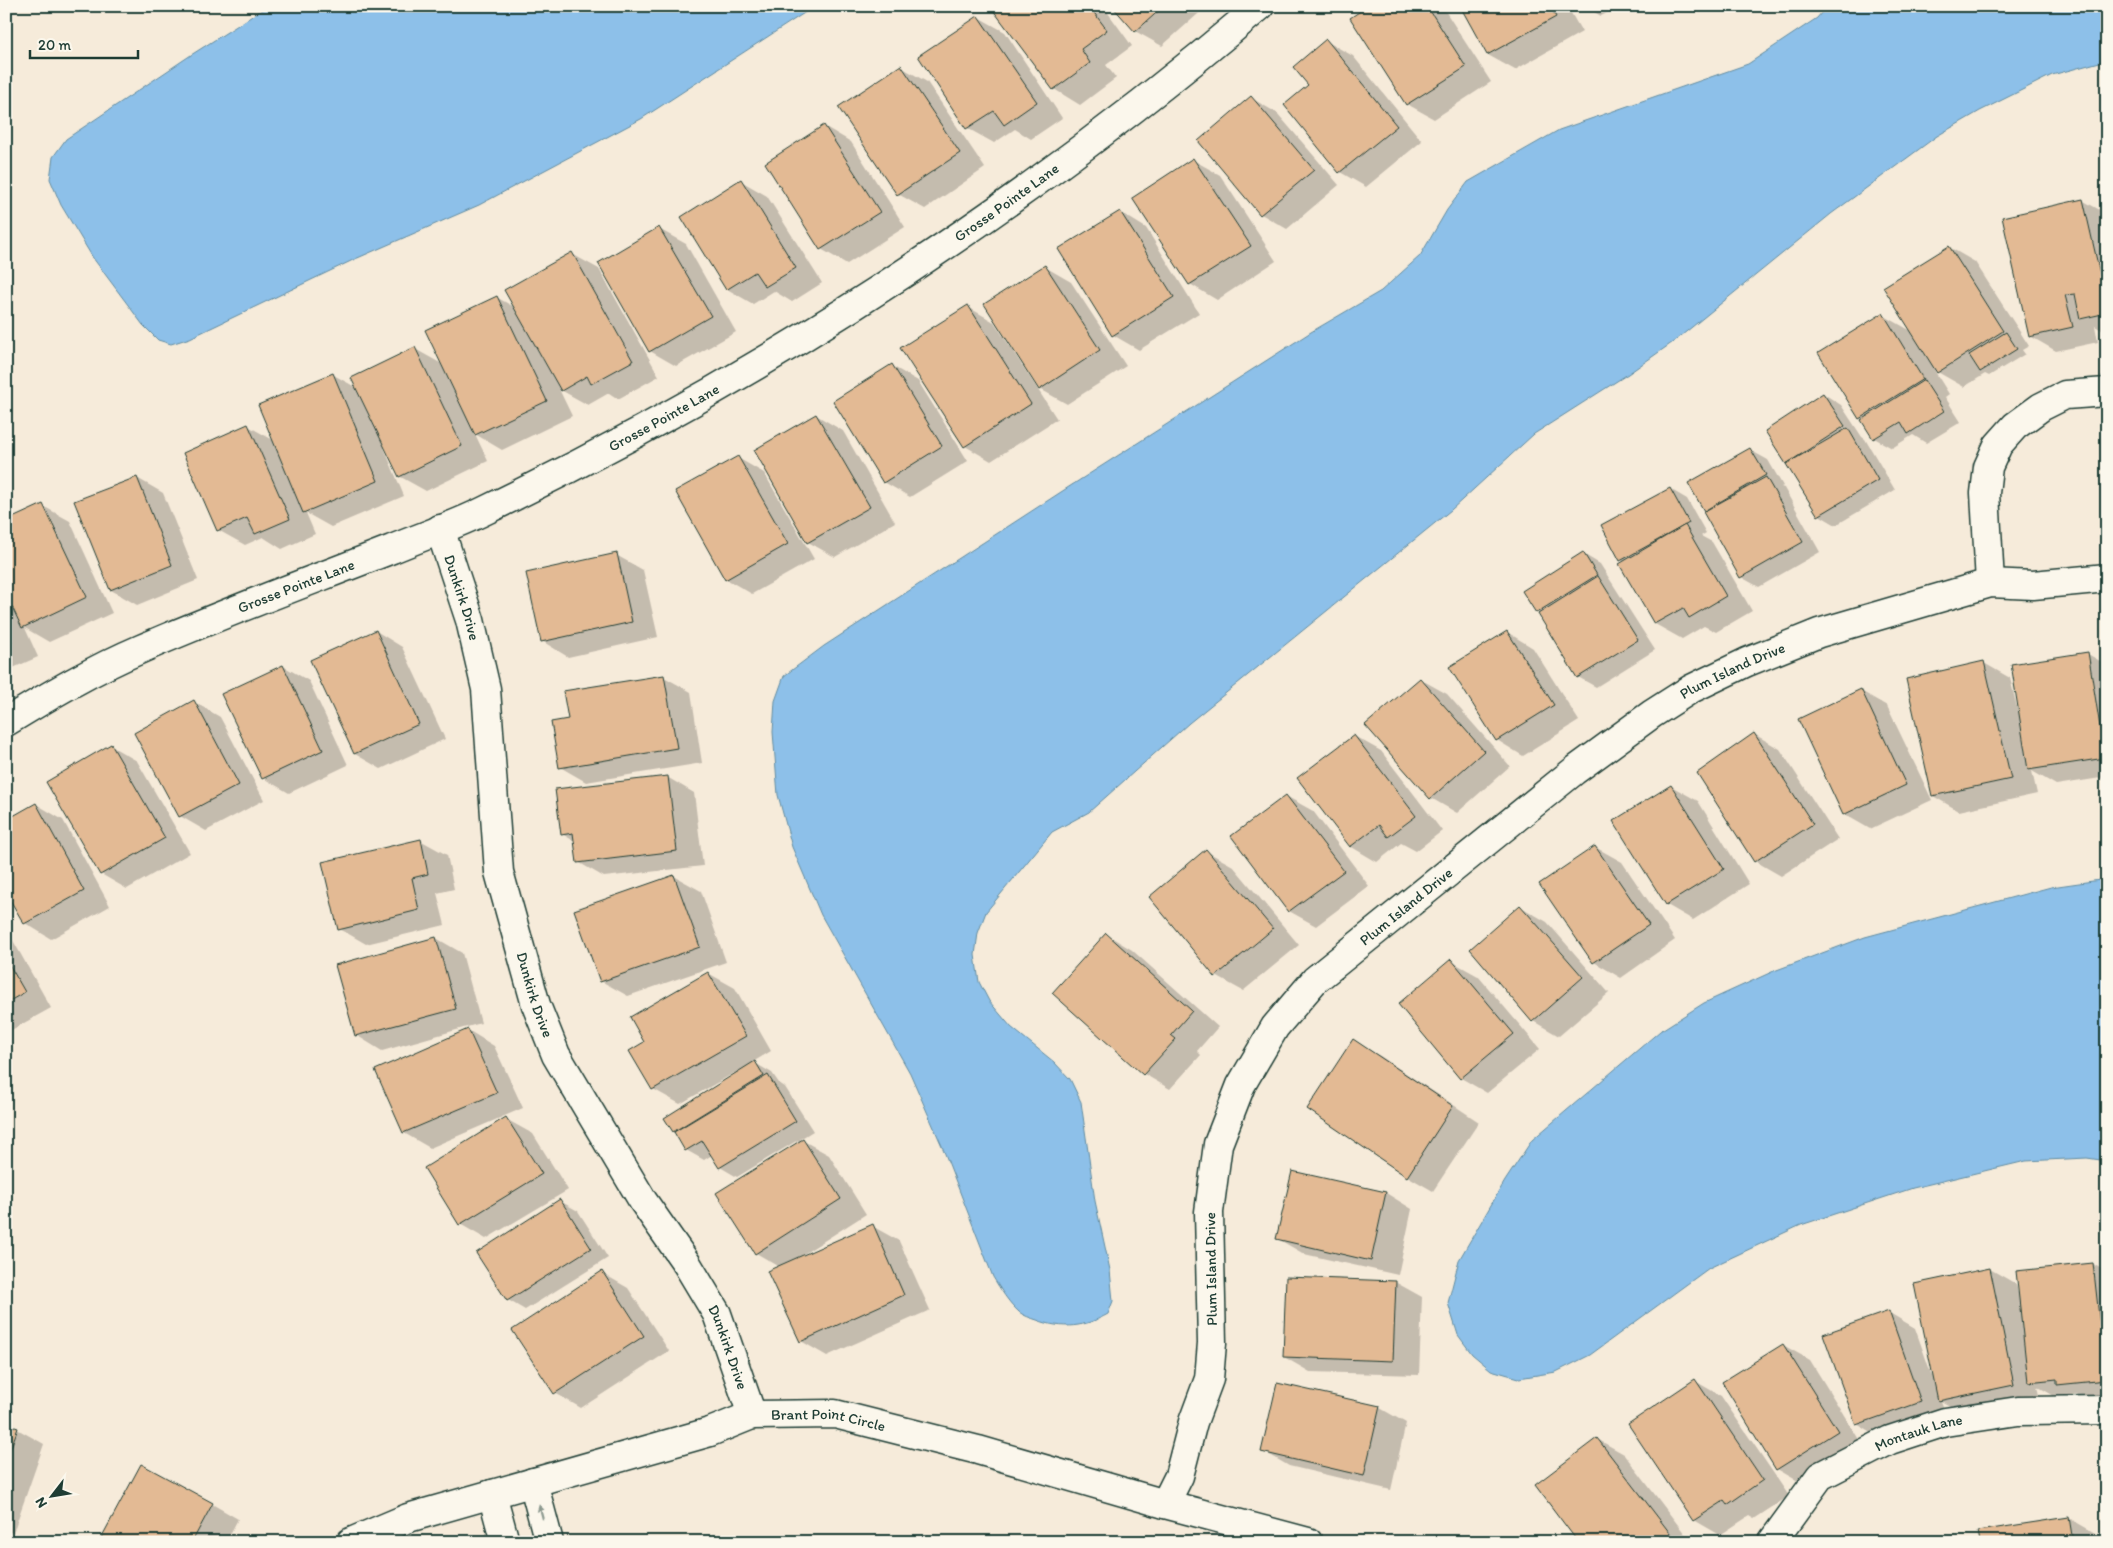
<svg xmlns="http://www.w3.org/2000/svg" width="2113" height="1548" font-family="Itim,sans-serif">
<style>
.water{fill:#8dc0e9;stroke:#618ca1}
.shadow{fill:#0003}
.building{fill:#e3ba94;stroke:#1f3d34}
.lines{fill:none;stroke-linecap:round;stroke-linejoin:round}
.minor-casing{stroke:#1f3d34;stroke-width:31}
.minor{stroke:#fbf7ec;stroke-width:28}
.oneway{fill:#8d9a90}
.labels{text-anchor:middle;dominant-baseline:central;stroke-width:5;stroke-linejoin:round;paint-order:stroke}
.street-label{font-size:15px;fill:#1f3d34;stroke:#fbf7ec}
</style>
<rect width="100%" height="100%" fill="#f6ebda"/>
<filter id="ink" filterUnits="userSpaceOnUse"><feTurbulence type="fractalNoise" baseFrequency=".02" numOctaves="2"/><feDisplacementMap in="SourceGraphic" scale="10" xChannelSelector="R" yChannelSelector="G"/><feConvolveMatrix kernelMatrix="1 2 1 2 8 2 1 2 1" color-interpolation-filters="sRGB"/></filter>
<g filter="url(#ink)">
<g class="water">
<path d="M268,6h547l-174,113 -162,86 -126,55 -163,78 -19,6 -13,-4 -15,-15 -50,-67 -32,-53 -11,-26 3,-22 13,-18 125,-84z"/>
<path d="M1827,6h280v54l-55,15 -72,36 -43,25 -106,78 -155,126 -48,34 -94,60 -83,76 -262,213 -100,89 -37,20 -66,80 -8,21 -3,22 4,27 10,19 22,26 43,35 16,17 11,23 14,99 15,69 3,31 -5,13c-23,13 -45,16 -71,6 -6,-2 -13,-4 -18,-8 -11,-10 -18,-22 -26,-35l-51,-131 -32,-73 -89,-158 -29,-68 -14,-52 -5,-63 2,-31 9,-25 40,-30 237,-154 250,-160 70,-41 39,-35 27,-46 21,-28 91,-52 189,-66 69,-46z"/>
<path d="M2107,879v282l-20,-3 -61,3 -113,27 -112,37 -92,43 -119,87 -34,17 -37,6 -28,-8 -19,-16 -14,-19 -10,-32 11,-43 46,-79 27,-41 128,-109 44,-28 70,-32 91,-34 186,-50z"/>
</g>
<g class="shadow">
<path d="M992,6h111l29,40 -26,19 10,13 -36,27 -26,-16z"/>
<path d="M1114,6h93l-45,40 -27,-15z"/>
<path d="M1371,6h71l49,76 -57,37 -27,-15z"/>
<path d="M1461,6h106l15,26 -67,38 -27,-15z"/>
<path d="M1584,6h37l-20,10z"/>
<path d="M978,17l27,15 57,86 -31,21 -16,-10 -21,14 -27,-15 -47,-71z"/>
<path d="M1326,41l27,15 69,85 -56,46 -26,-15z"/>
<path d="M901,67l26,15 58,86 -60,41 -27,-15z"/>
<path d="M1251,98l26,15 62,72 -52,44 -26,-15z"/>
<path d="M824,126l27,16 54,85 -58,37 -26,-15z"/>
<path d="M1193,160l27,15 56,86 -59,39 -27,-16 -56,-85z"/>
<path d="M741,181l26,15 55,87 -30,19 -18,-11 -21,13 -26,-15z"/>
<path d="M2082,200l25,14v119l-12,-7 3,16 -42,9 -26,-15z"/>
<path d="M1120,212l26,16 53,85 -60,37 -26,-15z"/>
<path d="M659,229l27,15 50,88 -60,34 -26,-15z"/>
<path d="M1949,247l26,15 54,84 -7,4 3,4 -36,22 -4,-2 -21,13 -30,-17 15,24 -4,3 16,25 -35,21 -13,-8 -21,13 -18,-10 -12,-18 -3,-2 24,-103 30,17z"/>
<path d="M572,254l27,15 60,107 -41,23 -9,-6 -21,12 -29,-16 13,27 -70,34 -27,-16 13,27 -62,30 -27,-15 -13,-29 -2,1 20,48 -73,31 -25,-14 9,21 -33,15 -19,-12 -18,8 -27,-15 30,-104 27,15 57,-67 25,14 58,-39 27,15 54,-67 20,11z"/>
<path d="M1045,267l26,15 55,84 -59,38 -27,-15z"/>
<path d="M968,307l26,15 63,97 -66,42 -26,-15z"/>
<path d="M892,366l26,15 50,80 -58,36 -26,-15z"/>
<path d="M1824,394l17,11 21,32 3,2 30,51 -59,35 -17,-10 -53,-84z"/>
<path d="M816,415l27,16 52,91 -60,35 -27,-15z"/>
<path d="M1750,450l18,10 15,26 -2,1 3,1 36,64 -61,35 -18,-10 -33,-66 -3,-1z"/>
<path d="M738,458l26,15 50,86 -62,35 -26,-15z"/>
<path d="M137,478l26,15 35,87 -61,25 -26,-15z"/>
<path d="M1670,489l17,10 19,34 -5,3 11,6 40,69 -36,21 -12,-6 -22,13 -27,-15 -35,-60 5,-2 -4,-2z"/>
<path d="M43,506l27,15 42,92 -63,29 -24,-14 13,29 -32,14v-148z"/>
<path d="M1583,554l17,10 55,86 -59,37 -18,-10 -41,-65z"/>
<path d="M616,555l27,15 15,67 -90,20 -26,-16z"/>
<path d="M376,631l26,16 43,92 -64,30 -26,-15 -43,-93z"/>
<path d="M1507,632l26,16 46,73 -56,35 -26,-16 -46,-73z"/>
<path d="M2088,654l17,10 2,-8v121l-51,8 -24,-14 5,23 -78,17 -26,-15 51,-133 26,15 8,34z"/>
<path d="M283,666l26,15 39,84 -59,28 -26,-15z"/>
<path d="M664,677l27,15 11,71 -116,19 -26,-15 10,-47z"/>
<path d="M1420,679l27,15 63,72 -53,47 -26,-15z"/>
<path d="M1861,691l26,15 45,94 -62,29 -26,-15z"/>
<path d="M194,702l26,15 44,83 -58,31 -26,-15z"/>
<path d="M1754,734l26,15 58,90 -57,37 -26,-15 -33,-106z"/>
<path d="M1354,736l27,15 61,80 -26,20 -15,-8 -24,19 -27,-16z"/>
<path d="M111,746l26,15 53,92 -63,36 -26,-15z"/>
<path d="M667,777l27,16 9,73 -99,11 -26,-15 -2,-20 -14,-8z"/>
<path d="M1671,786l27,15 51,83 -56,36 -26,-15z"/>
<path d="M1286,796l27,15 56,75 -53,40 -27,-15 -56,-75z"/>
<path d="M36,804l27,16 47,86 -59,33 -26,-16z"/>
<path d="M420,840l27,15 7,34 -17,4 8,32 -79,19 -26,-15z"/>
<path d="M1595,847l27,15 53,78 -54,38 -27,-16 -53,-78z"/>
<path d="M1206,851l27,15 66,79 -56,46 -27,-15 -65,-79z"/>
<path d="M674,876l27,15 25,71 -98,34 -27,-15z"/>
<path d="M1521,907l26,15 62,71 -50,43 -26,-15z"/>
<path d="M6,928l45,80 -45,25z"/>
<path d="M1106,934l26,16 86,77 -21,24 4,4 -31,34 -26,-15 -90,-81z"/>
<path d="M436,938l26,15 19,70 -99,28 -26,-16z"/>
<path d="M1451,961l27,15 62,73 -53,44 -26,-15z"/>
<path d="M708,973l27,15 36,63 -18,11 19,11 7,10 6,4 28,44 -13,8 29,16 37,59 -64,41 1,2 69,-31 27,15 31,69 -103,46 -26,-15 -21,-74 -24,-14 43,-110 -1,-3 -61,37 -17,-10 -8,-12 -8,5 -18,-10 -12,-19 61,-56 -1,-2 -54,31 -27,-15 -7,-47z"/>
<path d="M468,1030l26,16 29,62 -93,40 -26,-15z"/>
<path d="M1353,1041l27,15 99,66 -46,69 -26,-15z"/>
<path d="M506,1119l27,15 35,56 -82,49 -26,-15z"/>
<path d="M1386,1193l26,16 -14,66 -94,-21 -26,-15z"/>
<path d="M560,1201l18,10 30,47 -83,52 -17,-10z"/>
<path d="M2093,1264l14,8v125l-22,2 -8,-5 -21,3 -19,-11 3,14 -75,15 -24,-14 6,16 -64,23 -26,-16 31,-112 27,16 17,48 58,-107 26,15 2,9z"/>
<path d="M602,1273l26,15 41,63 -88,57 -26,-15z"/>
<path d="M1395,1282l27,15 -3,78 -109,-3 -26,-15z"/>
<path d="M1783,1345l27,15 53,86 -60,38 -26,-15z"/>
<path d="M1695,1381l26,15 68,100 -35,23 -5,-3 -29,19 -26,-15z"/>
<path d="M1380,1408l26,15 -15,67 -102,-24 -26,-15z"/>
<path d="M6,1425l11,4 27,15 -31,89 -7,-2z"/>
<path d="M1597,1439l27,15 67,88h-111z"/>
<path d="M212,1504l26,15 -12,23h-126z"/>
<path d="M2069,1518l26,15 1,9h-115z"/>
</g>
<g class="building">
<path d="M990,6h99l18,24 -26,19 9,14 -37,27z"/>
<path d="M1112,6h52l-29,26z"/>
<path d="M1368,6h59l39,61 -60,38 -56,-87z"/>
<path d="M1460,6h90l6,11 -69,38z"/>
<path d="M978,16l59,86 -33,23 -10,-14 -28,18 -48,-73z"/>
<path d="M1326,39l71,87 -58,47 -55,-68 24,-20 -15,-18z"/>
<path d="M901,65l59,88 -63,42 -59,-88z"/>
<path d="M1251,96l63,74 -54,45 -62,-74z"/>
<path d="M824,125l56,87 -60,38 -55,-87z"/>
<path d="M1193,158l58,88 -62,39 -57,-87z"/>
<path d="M741,179l55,89 -31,19 -10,-15 -29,18 -45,-73z"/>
<path d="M2083,199l24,106v8l-27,6 -5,-25 -10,1 8,32 -44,10 -27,-120z"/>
<path d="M1120,211l54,86 -62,39 -54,-87z"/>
<path d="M659,227l52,89 -62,36 -51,-89z"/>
<path d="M1949,246l54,85 -66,42 -54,-86z"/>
<path d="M572,252l61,109 -42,23 -4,-8 -26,15 -57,-101z"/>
<path d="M1045,265l55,85 -61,40 -55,-86z"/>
<path d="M497,296l50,105 -72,34 -50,-105z"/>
<path d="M968,305l63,99 -67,43 -64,-99z"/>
<path d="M1883,313l40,66 -64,40 -41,-66z"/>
<path d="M2006,332l11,17 -37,23 -11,-17z"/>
<path d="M415,347l47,99 -63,31 -48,-99z"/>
<path d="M892,364l50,82 -59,37 -50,-82z"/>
<path d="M333,373l45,108 -75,32 -45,-108z"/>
<path d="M1924,380l20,31 -36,23 -7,-12 -28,17 -12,-19z"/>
<path d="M1823,393l22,33 -59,38 -21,-33z"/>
<path d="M816,414l54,93 -63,36 -53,-93z"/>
<path d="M248,424l42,95 -35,15 -8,-16 -30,13 -34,-78z"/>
<path d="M1848,428l30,52 -60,36 -32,-52z"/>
<path d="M1750,448l16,27 -62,36 -16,-28z"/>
<path d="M738,456l50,88 -63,36 -50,-89z"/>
<path d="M137,477l35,88 -62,25 -36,-89z"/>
<path d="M1766,477l37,65 -63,36 -37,-66z"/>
<path d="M1670,488l19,35 -69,38 -19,-36z"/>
<path d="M43,504l44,93 -65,31 -16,-34v-73z"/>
<path d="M1685,525l41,71 -37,22 -6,-10 -29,16 -35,-60z"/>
<path d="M1583,552l14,23 -61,38 -14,-22z"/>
<path d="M617,553l15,69 -91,20 -15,-69z"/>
<path d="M1598,576l40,64 -61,38 -39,-64z"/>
<path d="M6,629l6,13 -6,2z"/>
<path d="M376,630l43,94 -65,30 -44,-94z"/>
<path d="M1507,631l47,74 -58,36 -47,-74z"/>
<path d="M2088,652l17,106 -77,12 -17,-106z"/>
<path d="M2107,655v24l-5,-23z"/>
<path d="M1984,661l27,118 -79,17 -26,-117z"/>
<path d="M283,665l40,85 -61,29 -41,-85z"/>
<path d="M664,675l13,73 -118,20 -8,-46 17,-3 -5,-28z"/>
<path d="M1420,678l64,73 -54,48 -65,-74z"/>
<path d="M1861,689l45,96 -63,30 -45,-96z"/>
<path d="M194,700l45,85 -60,32 -45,-84z"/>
<path d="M1754,733l59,91 -59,38 -57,-89z"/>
<path d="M1354,735l62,81 -28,21 -9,-12 -29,22 -53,-69z"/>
<path d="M111,744l54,94 -65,37 -54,-93z"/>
<path d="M668,776l9,75 -100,12 -4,-30 -12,2 -6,-46z"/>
<path d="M1671,785l53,84 -58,36 -53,-84z"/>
<path d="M1286,795l58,76 -56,41 -57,-76z"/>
<path d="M36,803l48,88 -60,33 -18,-31v-73z"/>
<path d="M421,839l7,35 -16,4 7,32 -81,20 -16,-68z"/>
<path d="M1595,846l54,79 -56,38 -54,-79z"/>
<path d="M1206,849l67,80 -58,48 -66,-80z"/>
<path d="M674,875l26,72 -100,35 -26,-72z"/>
<path d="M1520,905l63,72 -51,45 -62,-73z"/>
<path d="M1106,933l86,78 -21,24 5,4 -33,36 -91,-82z"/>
<path d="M436,937l20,72 -101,27 -20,-71z"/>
<path d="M6,959l19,33 -19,11z"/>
<path d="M1451,959l63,75 -54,45 -62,-75z"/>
<path d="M708,972l38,64 -94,54 -23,-39 15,-9 -14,-25z"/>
<path d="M468,1029l29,64 -94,40 -28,-63z"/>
<path d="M1353,1039l100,67 -46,71 -100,-68z"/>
<path d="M755,1061l9,15 -91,56 -9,-14z"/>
<path d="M768,1075l28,46 -77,47 -17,-27 -17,10 -11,-19z"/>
<path d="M506,1117l36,57 -83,51 -35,-57z"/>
<path d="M803,1139l38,60 -86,55 -39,-61z"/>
<path d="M1292,1171l94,21 -15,69 -95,-22z"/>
<path d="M560,1199l31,49 -84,53 -31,-48z"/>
<path d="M873,1224l31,71 -104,47 -33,-71z"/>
<path d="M2093,1263l13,117 -49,5v-6l-29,3 -12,-111z"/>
<path d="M1990,1268l24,117 -76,16 -24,-117z"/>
<path d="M602,1271l42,65 -90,58 -42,-64z"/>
<path d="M1286,1277l110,4 -3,80 -110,-4z"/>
<path d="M1889,1311l32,91 -65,23 -33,-91z"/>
<path d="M1783,1344l55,87 -62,39 -54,-88z"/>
<path d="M1695,1379l68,101 -36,25 -3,-4 -31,20 -65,-97z"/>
<path d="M1277,1383l103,23 -16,70 -103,-24z"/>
<path d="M6,1424l12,4 -12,33z"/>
<path d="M1597,1438l76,99 -6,5h-89l-43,-57z"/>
<path d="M141,1464l72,39 -21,39h-93z"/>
<path d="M2069,1517l4,25h-93l-2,-11z"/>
</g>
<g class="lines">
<defs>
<g id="minor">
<path id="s1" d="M440,529l30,91 16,69 13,183 37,133 20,50 87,146 44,63 30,50 35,101"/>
<path d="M1990,583l-5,-90 3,-26 10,-22 17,-19 26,-19 24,-12 42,-3"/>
<path id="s2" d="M6,722c44,-27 88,-53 135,-73 82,-36 167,-67 251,-100 31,-13 64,-24 94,-39 278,-134 539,-304 774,-504"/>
<path d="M533,1482l16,60"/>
<path d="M492,1494l13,48"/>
<path id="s3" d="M1165,1504l14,-28 14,-54 16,-43 3,-36 -3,-131 9,-68 23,-59 34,-58 40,-47 259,-209 78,-57 39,-25 56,-27 72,-29 171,-50 43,2 74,-7"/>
<path id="s4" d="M351,1542l57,-24 302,-86 42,-17 83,-1 143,36 187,54 143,38"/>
<path id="s5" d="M1772,1542l48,-66 70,-36 55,-18 73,-11 89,-1"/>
</g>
</defs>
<use href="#minor" class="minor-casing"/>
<use href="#minor" class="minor"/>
</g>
<defs><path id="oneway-solid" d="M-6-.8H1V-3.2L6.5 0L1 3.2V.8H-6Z" transform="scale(1.25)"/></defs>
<use class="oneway" href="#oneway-solid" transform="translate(541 1512) rotate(-105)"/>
</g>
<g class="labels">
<g class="street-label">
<text stroke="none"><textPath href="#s2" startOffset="1131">Grosse Pointe Lane</textPath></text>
<text stroke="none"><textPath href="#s2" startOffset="726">Grosse Pointe Lane</textPath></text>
<text stroke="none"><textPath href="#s2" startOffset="321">Grosse Pointe Lane</textPath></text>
<text stroke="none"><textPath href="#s1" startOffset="72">Dunkirk Drive</textPath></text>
<text stroke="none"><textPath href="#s3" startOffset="1082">Plum Island Drive</textPath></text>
<text stroke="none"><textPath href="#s3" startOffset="678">Plum Island Drive</textPath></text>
<text stroke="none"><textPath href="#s1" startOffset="478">Dunkirk Drive</textPath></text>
<text transform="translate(1211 1269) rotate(-91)">Plum Island Drive</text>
<text stroke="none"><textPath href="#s1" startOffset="882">Dunkirk Drive</textPath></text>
<text stroke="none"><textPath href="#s4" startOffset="498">Brant Point Circle</textPath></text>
<text stroke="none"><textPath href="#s5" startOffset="190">Montauk Lane</textPath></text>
</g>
</g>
<rect width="2113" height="1548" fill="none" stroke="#fbf7ec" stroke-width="25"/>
<rect x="12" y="12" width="2088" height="1523" fill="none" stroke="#1f3d34" stroke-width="2" filter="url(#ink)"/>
<g transform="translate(52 1496) rotate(239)" stroke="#fbf7ec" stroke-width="4" paint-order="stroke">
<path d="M0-4L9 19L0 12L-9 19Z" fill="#1f3d34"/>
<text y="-8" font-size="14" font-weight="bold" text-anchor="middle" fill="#1f3d34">N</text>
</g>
<path d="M30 50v8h108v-8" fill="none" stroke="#1f3d34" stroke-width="2.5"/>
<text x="38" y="50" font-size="15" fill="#1f3d34" stroke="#fbf7ec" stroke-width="4" paint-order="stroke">20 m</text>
</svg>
